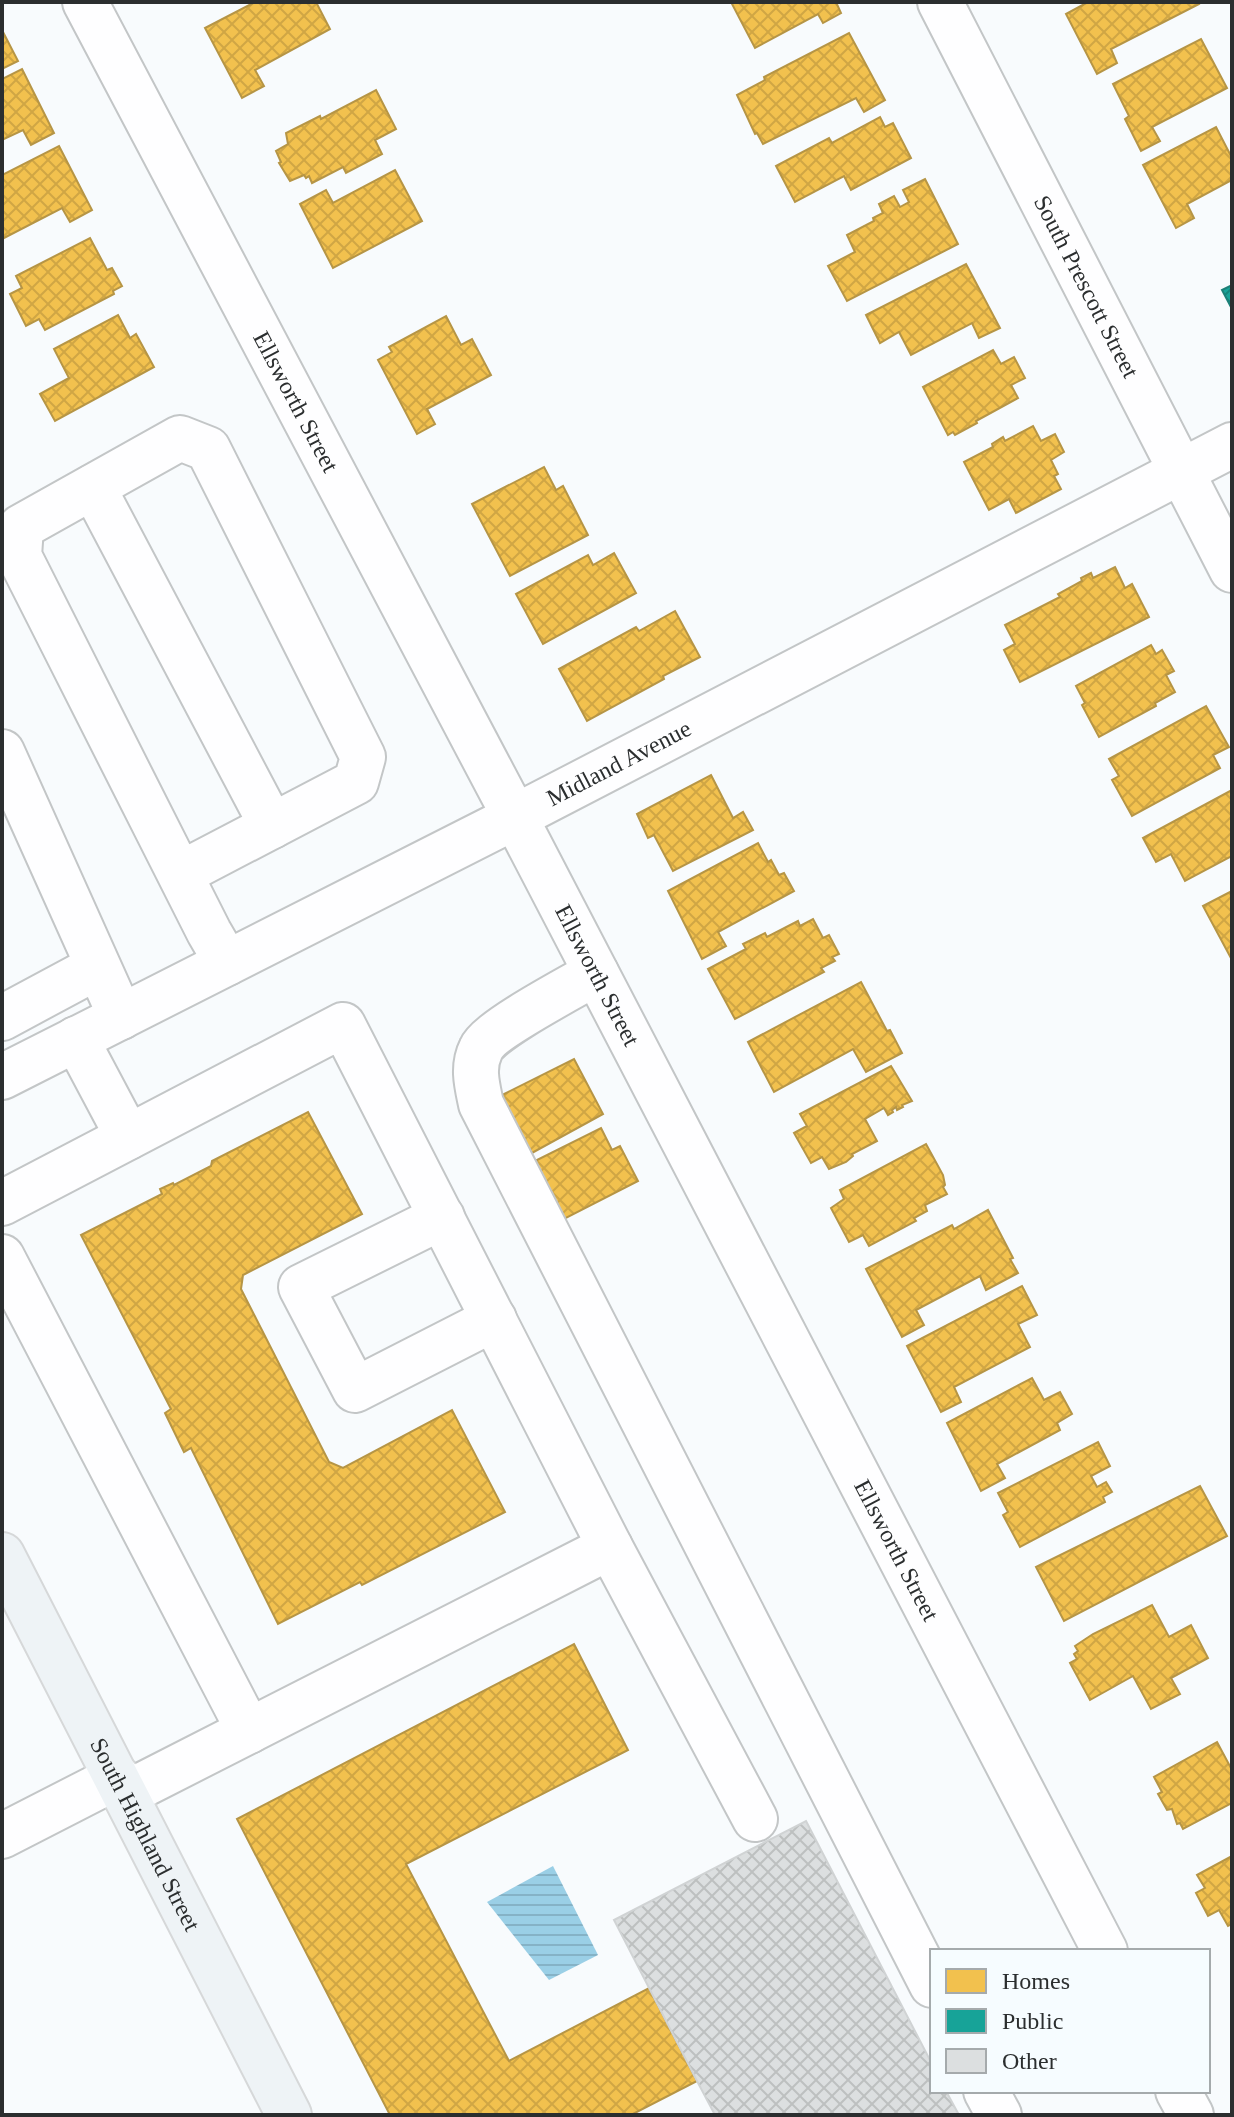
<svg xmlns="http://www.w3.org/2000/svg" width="1234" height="2117" font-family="'Times New Roman',serif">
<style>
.water{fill:url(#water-rules)}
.homes{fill:url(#homes-cross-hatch);stroke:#b69545;stroke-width:2}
.public{fill:url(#public-cross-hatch);stroke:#1d8078;stroke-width:2}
.building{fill:url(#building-cross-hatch);stroke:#d0d3d4;stroke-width:2}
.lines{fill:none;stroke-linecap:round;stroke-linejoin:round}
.minor-casing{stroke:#c3c6c7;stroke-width:48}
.major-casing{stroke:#d6d8d9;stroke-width:48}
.minor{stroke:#fefeff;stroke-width:44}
.major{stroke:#eef3f6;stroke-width:44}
.labels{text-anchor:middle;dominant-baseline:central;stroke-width:8;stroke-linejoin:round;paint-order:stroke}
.street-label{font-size:24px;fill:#2b2e2f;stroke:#f6fcff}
</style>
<defs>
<pattern id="water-rules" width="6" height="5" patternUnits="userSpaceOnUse" patternTransform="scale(2)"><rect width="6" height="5" fill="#9acfe6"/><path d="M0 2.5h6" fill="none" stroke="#85b2c6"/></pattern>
<pattern id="homes-cross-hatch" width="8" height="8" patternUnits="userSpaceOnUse" patternTransform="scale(2)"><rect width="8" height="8" fill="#f2c14e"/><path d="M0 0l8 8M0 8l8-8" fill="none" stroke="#d0a644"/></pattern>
<pattern id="public-cross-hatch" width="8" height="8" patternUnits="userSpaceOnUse" patternTransform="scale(2)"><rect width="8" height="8" fill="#17a398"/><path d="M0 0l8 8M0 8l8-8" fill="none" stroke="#15857c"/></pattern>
<pattern id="building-cross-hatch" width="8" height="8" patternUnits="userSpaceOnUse" patternTransform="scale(2)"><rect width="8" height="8" fill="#dcdfe0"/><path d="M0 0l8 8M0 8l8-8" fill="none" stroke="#bdc0c0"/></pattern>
</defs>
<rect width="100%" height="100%" fill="#f8fbfd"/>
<path class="water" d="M553,1866l45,89 -49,25 -62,-78z"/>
<g class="homes">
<path d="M255,2h61l14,27 -75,41 9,16 -22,12 -37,-70z"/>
<path d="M731,2h105l5,11 -18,10 -5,-9 -63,34z"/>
<path d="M1088,2h110l1,2 -88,45 6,14 -20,11 -31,-60z"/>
<path d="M2,30l16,31 -16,8z"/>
<path d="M849,33l36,67 -21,12 -8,-14 -93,46 -6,-11 -2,1 -18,-39 28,-15 -1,-3z"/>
<path d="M1201,39l26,49 -75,39 8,14 -19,10 -16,-32 4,-3 -16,-32z"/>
<path d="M22,69l32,64 -23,12 -8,-15 -21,10v-61z"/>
<path d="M376,90l20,39 -21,11 7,14 -36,19 -3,-6 -31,16 -3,-7 -3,2 -2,-3 -14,6 -11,-18 2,-1 -5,-11 12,-7 -2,-11 34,-17 1,3z"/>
<path d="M880,117l5,10 8,-4 18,35 -60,32 -7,-14 -49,26 -19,-36 53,-28 3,5z"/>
<path d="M1216,127l16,31v22l-45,24 7,14 -18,10 -33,-63z"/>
<path d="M59,146l33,64 -22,12 -8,-14 -60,31v-64z"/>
<path d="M395,170l27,51 -89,47 -33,-64 26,-14 7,13z"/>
<path d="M925,179l33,65 -111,57 -19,-35 27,-14 -8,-17 27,-14 -1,-3 10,-5 -4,-9 15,-8 6,11 9,-5 -6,-12z"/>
<path d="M90,238l17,32 5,-2 10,18 -9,5 1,3 -69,36 -6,-11 -13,7 -16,-32 12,-6 -6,-12z"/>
<path d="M966,264l34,64 -21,10 -7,-15 -61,32 -12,-23 -19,11 -14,-28z"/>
<path d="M118,315l12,23 6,-4 18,33 -99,54 -15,-27 29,-16 -15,-29z"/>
<path d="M446,316l15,29 11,-6 19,36 -64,34 8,15 -18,10 -39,-74 14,-8 -3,-5z"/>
<path d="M993,350l8,14 13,-7 11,21 -14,7 7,13 -42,23 1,2 -22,12 -2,-3 -5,3 -25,-48z"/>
<path d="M1033,426l8,15 14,-7 9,18 -13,8 7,14 -4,2 7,13 -45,24 -7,-14 -20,11 -25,-48 29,-15 -1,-3 11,-7 2,4z"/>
<path d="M544,467l12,23 7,-4 25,49 -78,41 -38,-72z"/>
<path d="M614,553l22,40 -93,51 -27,-50 72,-39 5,10z"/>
<path d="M1115,567l10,21 7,-4 17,33 -129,65 -16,-32 11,-6 -10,-19 55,-28 -2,-3 24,-13 -1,-3 10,-5 2,5z"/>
<path d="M675,611l25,46 -37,19 1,3 -77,42 -28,-52 77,-42 3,4z"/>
<path d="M1151,645l5,9 6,-4 12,21 -8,4 9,17 -20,11 1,3 -57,31 -17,-32 3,-2 -9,-17z"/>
<path d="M1206,706l23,41 -16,8 7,13 -88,48 -20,-36 7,-4 -10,-17z"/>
<path d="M711,775l22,43 10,-6 10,18 -80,41 -19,-36 -6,3 -11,-24z"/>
<path d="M1232,790v66l-47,25 -14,-27 -15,8 -13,-24z"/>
<path d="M758,843l10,19 3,-2 8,15 5,-2 10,18 -76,41 8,14 -24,13 -34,-68z"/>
<path d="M1232,891v69l-29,-54z"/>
<path d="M813,919l10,19 6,-3 10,19 -7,3 3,4 -14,7 3,4 -89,47 -27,-50 38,-20 -3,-5 22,-11 2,4 31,-16 2,5z"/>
<path d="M861,982l26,49 3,-1 12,23 -36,19 -13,-23 -79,43 -26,-50z"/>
<path d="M574,1059l29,55 -73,40 -28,-59z"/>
<path d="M891,1066l21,35 -10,4 1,2 -6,3 -1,-3 -4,3 1,2 -5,3 -4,-7 -19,11 12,22 -25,13 1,2 -7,6 -17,7 -7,-12 -11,6 -17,-30 13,-7 -7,-12z"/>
<path d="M308,1112l54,102 -119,61 -2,14 88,173 14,6 109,-58 53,102 -143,73 -2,-3 -82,42 -87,-176 -7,4 -19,-39 6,-4 -90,-174 81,-41 -2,-5 13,-6 1,2 37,-19 1,-5z"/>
<path d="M601,1128l11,22 8,-4 18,35 -76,39 -31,-57z"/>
<path d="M926,1144l17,31 2,10 -2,2 4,7 -22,11 2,6 -13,7 2,3 -47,25 -6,-11 -14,7 -18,-34 13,-9 -4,-9z"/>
<path d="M988,1210l25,48 -3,1 8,14 -32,17 -6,-14 -64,34 8,15 -22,12 -36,-68 86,-44 2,4z"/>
<path d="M1022,1286l15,29 -19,9 12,23 -76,40 7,15 -20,10 -34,-66z"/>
<path d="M1032,1378l12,22 16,-8 12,22 -15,9 3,7 -63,34 8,14 -24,13 -34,-68z"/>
<path d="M1098,1442l12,24 -19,10 6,11 9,-5 6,10 -9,5 2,5 -85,45 -17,-32 5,-3 -10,-19z"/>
<path d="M1200,1486l27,50 -163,85 -28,-54z"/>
<path d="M1152,1605l17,32 22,-12 17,33 -37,20 9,16 -29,15 -18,-33 -43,24 -20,-37 7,-4 -3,-5 4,-3 -3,-5 18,-12z"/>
<path d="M574,1644l54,106 -222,114 103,197 140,-73 48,93 -66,34h-241l-153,-296z"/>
<path d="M1217,1742l15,28v33l-49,26 -3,-6 -3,1 -5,-15 -5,1 -9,-16 4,-2 -8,-15z"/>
<path d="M1232,1856v68l-4,2 -9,-16 -11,6 -12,-23 9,-5 -8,-13z"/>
</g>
<path class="public" d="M1232,285v24l-10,-19z"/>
<path class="building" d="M806,1821l126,243v27h14l13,24h-244l-18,-34 -83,-161z"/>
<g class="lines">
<defs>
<g id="minor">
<path id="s1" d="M85,2l430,815 590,1134"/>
<path id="s2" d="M940,2l292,568"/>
<path d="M93,487l179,339"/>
<path d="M2,752l119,265"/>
<path d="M180,874l176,-92 7,-25 -155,-308 -28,-11 -159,89 -2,29 190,376 18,31"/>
<path d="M596,973c-22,13 -107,57 -115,76 -9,18 -4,36 0,55l451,881"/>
<path d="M2,1018l95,-51"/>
<path d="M76,1039l52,98"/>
<path id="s3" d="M2,1077l513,-260 717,-372"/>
<path d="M2,1203l341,-178 267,522 145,272"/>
<path d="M442,1217l-141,70 54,103 139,-71"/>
<path d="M2,1257l247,474"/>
<path d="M125,1794l485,-247"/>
<path d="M2,1836l115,-59"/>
<path d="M986,2091l13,24"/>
<path d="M1178,2091l13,24"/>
</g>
<g id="major">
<path id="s4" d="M2,1555l287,560"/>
</g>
</defs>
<use href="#minor" class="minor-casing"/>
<use href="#major" class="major-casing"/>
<use href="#minor" class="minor"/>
<use href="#major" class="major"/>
</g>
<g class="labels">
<g class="street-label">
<text stroke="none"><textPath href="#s2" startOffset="320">South Prescott Street</textPath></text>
<text stroke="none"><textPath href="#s1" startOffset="452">Ellsworth Street</textPath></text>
<text stroke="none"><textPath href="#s3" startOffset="692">Midland Avenue</textPath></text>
<text stroke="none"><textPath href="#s1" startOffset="1100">Ellsworth Street</textPath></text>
<text stroke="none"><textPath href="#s1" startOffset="1748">Ellsworth Street</textPath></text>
<text stroke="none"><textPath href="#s4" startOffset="314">South Highland Street</textPath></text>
</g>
</g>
<rect width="1234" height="2117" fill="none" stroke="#2b2e2f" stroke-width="8"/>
<rect x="930" y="1949" width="280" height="144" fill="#f6fcff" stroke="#a5aaac" stroke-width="2"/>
<rect x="946" y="1969" width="40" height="24" fill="#f2c14e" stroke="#a5aaac" stroke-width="2"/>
<text x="1002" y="1989" font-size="24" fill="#2b2e2f">Homes</text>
<rect x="946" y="2009" width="40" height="24" fill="#17a398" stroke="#a5aaac" stroke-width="2"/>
<text x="1002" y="2029" font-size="24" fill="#2b2e2f">Public</text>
<rect x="946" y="2049" width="40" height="24" fill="#dcdfe0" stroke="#a5aaac" stroke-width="2"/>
<text x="1002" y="2069" font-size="24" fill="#2b2e2f">Other</text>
</svg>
